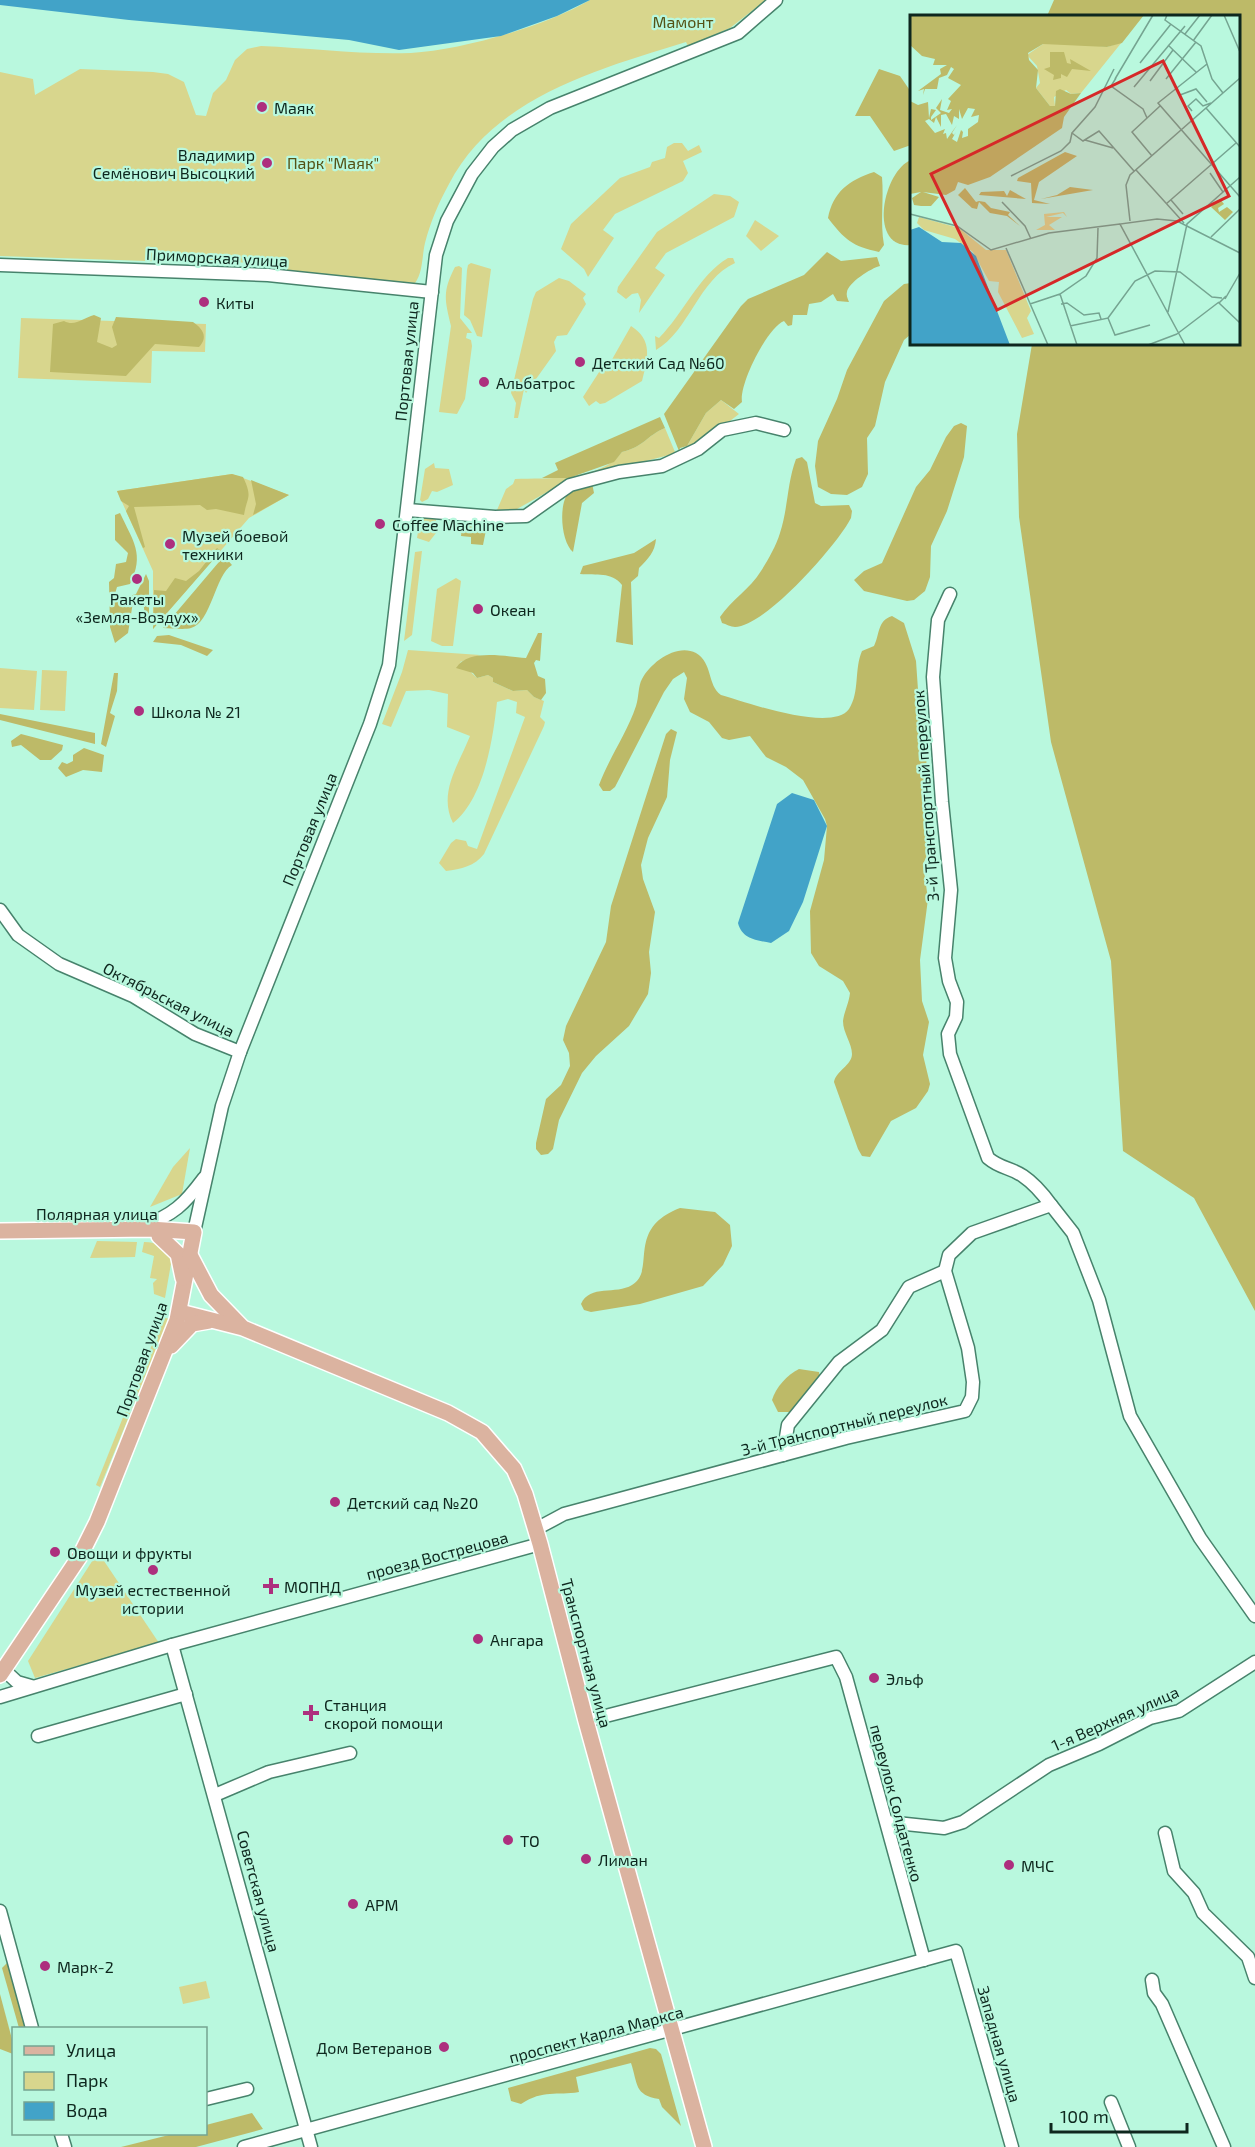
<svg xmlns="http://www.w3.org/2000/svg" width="1255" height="2147" font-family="'Exo 2',sans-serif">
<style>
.green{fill:#d8d68d}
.forest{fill:#bdba68}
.water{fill:#42a3c8}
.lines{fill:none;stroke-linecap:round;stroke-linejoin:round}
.minor-casing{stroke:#47836c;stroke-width:15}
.major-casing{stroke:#fff;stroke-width:18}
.minor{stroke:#fff;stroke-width:12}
.major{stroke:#dbb3a0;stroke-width:15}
.poi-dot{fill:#ad2f7e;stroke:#b9f8de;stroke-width:2}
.labels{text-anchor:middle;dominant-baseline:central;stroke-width:4.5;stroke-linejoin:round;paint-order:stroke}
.park-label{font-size:16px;fill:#555215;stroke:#b9f8de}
.poi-label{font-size:16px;fill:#0e271e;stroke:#b9f8de;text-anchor:start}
.street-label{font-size:16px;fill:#0e271e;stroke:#b9f8de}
.inset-road{fill:none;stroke:#75a491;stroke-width:1.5}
.view{fill:#d62828;fill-opacity:0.15;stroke:#d62828;stroke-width:3}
.inset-edge{fill:none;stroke:#0e271e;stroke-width:3}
</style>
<rect width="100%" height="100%" fill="#b9f8de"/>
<g class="green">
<path d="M590,0h176l-36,28 -42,18 -2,-4c-87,27 -192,55 -237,142 -10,18 -19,39 -24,59 -3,12 -2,30 -10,40l-122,-11 -6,-2 -6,-8h-5l-72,1 -204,-7v-184l33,7 2,16 45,-26 73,3 15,2 16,8 12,33 10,1 7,-23 13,-13 9,-20 12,-11 14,-3c49,2 101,9 150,7 51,-3 135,-27 179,-53z"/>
<path d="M674,143h8l6,8 11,-6 3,7 -19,9 5,12 -5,8 -68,33 -12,16 11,8 -26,39 -4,-8 -23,-20 10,-25 49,-46 30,-11 2,-5 13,-4 2,-11z"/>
<path d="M714,194l16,2 9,6 -5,15 -68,36 -11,15 10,7 -26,38 2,-13 -3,-7 -6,1 -6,5 -9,-7 1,-5 39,-55z"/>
<path d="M755,220l24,16 -18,15 -15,-15z"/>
<path d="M728,258h5l2,5c-36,16 -46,68 -79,87l-1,-14 4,2c25,-25 39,-62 69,-80z"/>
<path d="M471,263l20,6 -9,68 -5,-1 -7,-16 -6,-5 3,-45 1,-5z"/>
<path d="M459,266l3,2 -2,50 12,15h-5l-1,5 5,2 1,6 -7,53 -8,15 -18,-2 12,-86c-6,-26 -9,-34 4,-59z"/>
<path d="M559,278l10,3 17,13 -3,4 3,6 -19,31 -10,1 -3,6 2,9 -30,42 -2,-4 -6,29h-4l2,-15 -5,-10 22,-94 3,-7z"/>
<path d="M21,318l185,6 -1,28 -53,-1 -1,32 -133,-5z"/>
<path d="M631,326c22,14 17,32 11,55l-37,22 -5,1 -4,-3 -7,5 -6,-9 20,-31 7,-3z"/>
<path d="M721,400l18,14 -39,30 -27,10 -108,28 -48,27 -9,3 -11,-2 9,-21 7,-5 2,-5c32,-1 86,2 107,-27 22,-5 24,-16 43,-24l10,24 12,-6 19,-33z"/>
<path d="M434,463l1,5 14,1 4,16 -16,7 -5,-1 -4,8 -6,3 -2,-2 5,-31z"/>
<path d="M232,474l57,21 -40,23 -96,111v-58l-36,-80z"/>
<path d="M421,514l15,2v17l-7,9 -12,-4z"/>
<path d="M422,551l-10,84 -8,6 11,-89z"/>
<path d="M456,578l5,3 -8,65h-11l-11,-5 6,-52z"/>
<path d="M408,650l72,5 -20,7 17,16 11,-3 5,3v4l20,9 14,-1 7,7 10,4 -4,16 5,5 -1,4 -60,128c-9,12 -23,15 -38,17l-7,-8 12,-20 5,-4 10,2 2,5 9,3 48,-132 -9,-4 1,-11 -9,-3 -11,3c-4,37 -13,97 -44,121 -15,-30 5,-57 17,-87l-23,-9 1,-33 -19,-4 -23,1 -15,36 -9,-3 20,-52z"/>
<path d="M0,668l37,3 -3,39 -34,-2z"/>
<path d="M42,670l25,1 -2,40 -25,-1z"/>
<path d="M190,1148l-8,46 -32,13 23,-40z"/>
<path d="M97,1241l40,1 -2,15 -45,1z"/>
<path d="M144,1242c14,0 21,5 28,16l-7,40 -11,-4 -1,-11 4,-4 -7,-1 4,-22 -12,-4z"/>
<path d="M163,1317l6,2 -69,168 -4,-2z"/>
<path d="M98,1552l61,91 -124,35 -7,-17z"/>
<path d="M206,1981l4,17 -27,6 -4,-17z"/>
</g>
<g class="forest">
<path d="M1054,0h201v1311l-61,-113 -71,-47 -12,-190 -60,-219 -32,-225 -2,-83 15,-90h206v-328h-191z"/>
<path d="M879,69l21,7 11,16v53l-17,6 -24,-35h-15z"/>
<path d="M911,160v85c-44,4 -28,-74 0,-85z"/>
<path d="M874,172l8,5c2,23 -2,45 2,68l-5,7c-27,-6 -34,-12 -51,-34 5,-26 21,-38 46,-46z"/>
<path d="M827,252l14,9 36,-4 3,9c-9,2 -32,17 -33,26 -1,4 1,7 2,10l-12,-1 -4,-7 -12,8 -12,2 -2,11h-14l-1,10 -4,1 -4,-5c-17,7 -45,63 -42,81l-8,7 -13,-9 -15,13 -19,33 -7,2 -1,3 -15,-37 77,-108 7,-7 56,-24z"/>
<path d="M911,283v51l-7,6 -19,42 -10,44 -8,12 1,36 -6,13 -15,8 -16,-1 -13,-7 -3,-21 3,-25 19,-42 10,-29 37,-69 20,-17z"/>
<path d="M94,315l7,3 -4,24 15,6 5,-3 -5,-18 4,-10 77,5c9,6 16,15 6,25l-44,-3 -29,32 -76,-4 3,-48 11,-3c11,6 19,-3 30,-6z"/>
<path d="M660,417l5,11c-19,8 -21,19 -43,24l-8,10 -45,16h-27l16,-8 -3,-7z"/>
<path d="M961,423l6,3 -3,31 -17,54 -16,35 -1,31 -5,14 -11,9 -7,1 -43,-10 -10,-11 10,-9 18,-8 34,-76 14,-17 16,-33 8,-11z"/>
<path d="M802,457l5,5 8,41 6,3 28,-1 3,6 -1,7c-13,26 -86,109 -116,109 -4,0 -9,-3 -13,-4l-2,-6c11,-17 30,-28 41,-46 7,-11 15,-25 19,-38 8,-24 7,-50 16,-74z"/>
<path d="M232,474l11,3c10,21 4,19 1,38l-28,-6 -9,1 -7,-5 -66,2 11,40 -2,1 -17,-37 3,-5 -8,-5 -4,-10z"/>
<path d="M251,480l38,15 -36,20 3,-11z"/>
<path d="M592,483l2,10 -12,10 -9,49c-12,-10 -15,-48 -4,-60 5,-6 16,-7 23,-9z"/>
<path d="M120,513c13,28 25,41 10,71l-13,3 -3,10 9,1 13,-4 10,-20 3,7v38l-4,-3 -2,-16 -10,2 -5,31 -13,10 -5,-16 -1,-45 5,-4 2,-14 10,-2 2,-9 -13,-13v-25z"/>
<path d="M463,520l24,5 -4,20 -12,-1v-7l-10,-1z"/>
<path d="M656,539c-1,13 -8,20 -17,29l-1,8 -7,6 2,63 -17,-3 6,-57c-11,-14 -25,-9 -42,-11l3,-8 51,-13z"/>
<path d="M217,548l4,3 -68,78 1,-39 12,1 9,-13 11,3 13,-10z"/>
<path d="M224,556l8,9c-17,10 -21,58 -41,63 -7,2 -20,0 -28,0z"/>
<path d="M892,616l12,7 12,38 3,43 6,28 5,105 -1,14 -6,13 5,35 -8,61 2,41 7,21 -6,33 7,29 -2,7 -12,17 -25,13 -21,36 -8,-1 -4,-7 -24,-67c2,-11 18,-17 18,-28 0,-11 -9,-21 -9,-33 1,-9 6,-18 7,-28l-7,-12 -24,-15 -8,-13 -1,-42 14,-51 3,-34 -2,-7 -22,-39 -17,-13 -20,-10 -16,-21 -21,4 -7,-2 -13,-16 -19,-10 -6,-13 3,-21 -3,-6 -11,7 -9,13 -49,95 -5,4h-7l-4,-6c10,-27 28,-52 37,-79 3,-9 2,-20 6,-27 9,-17 35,-36 54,-26 17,10 11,32 25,42 24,7 111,38 128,14 11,-17 5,-40 13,-58l12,-5c6,-12 3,-25 18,-30z"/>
<path d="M538,633h4l-2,28 -4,-1 -2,3 4,13 7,3 1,14 -5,7 -7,-3 -7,-7 -14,1 -20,-9v-4l-5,-3 -11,3 -4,-5 -17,-5c13,-20 50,-11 70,-10z"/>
<path d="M169,635l44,15 -6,6 -26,-11 -28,-3 4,-6z"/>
<path d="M114,673h4l-1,18 -7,22 5,3 -9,31 -5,-3z"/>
<path d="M0,714l95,19v11l-95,-24z"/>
<path d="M671,729l6,3 -7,28 -3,37 -19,41 -7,27 2,14 12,33 -6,40 2,21 -3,21 -19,32 -33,30 -14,17 -23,47 -6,29 -5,5 -7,1 -5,-6v-6l10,-44 15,-14 9,-19 -1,-13 -6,-13 3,-14 40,-84 5,-36 55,-172z"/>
<path d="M21,734l42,11 -1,5 -11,10h-11l-19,-15 -9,2 -1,-6z"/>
<path d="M84,748l20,7 -2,17 -19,-2 -17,7 -8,-9 4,-6 5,2 6,-3v-6z"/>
<path d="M680,1208l35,4 15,13 2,21 -9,19 -20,21 -63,18 -49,8 -7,-2 -3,-6c9,-20 35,-9 51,-19 25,-15 -7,-56 48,-77z"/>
<path d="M799,1369l20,3 1,7 -28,33h-14l-6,-12c4,-13 15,-25 27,-31z"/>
<path d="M8,1962l18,66h-7l-17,-60z"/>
<path d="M0,1994l13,49v11l-13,-5z"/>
<path d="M650,2048l6,1 5,5 20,72 -19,-19 -3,-8c-25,-4 -21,-15 -28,-36l-55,14 3,15c-23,4 -35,-3 -58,12l-10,-3 -3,-13z"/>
<path d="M252,2113l11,16 -67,18h-75l52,-13h33v-9z"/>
</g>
<g class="water">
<path d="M0,0h590l-33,16 -56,20 -102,14 -50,-10 -220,-20 -129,-15z"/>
<path d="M792,793l22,7 13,26 -24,76 -14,29 -18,12c-15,-3 -29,-4 -33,-20l39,-119z"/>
</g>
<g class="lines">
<defs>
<g id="minor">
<path d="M0,265l268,10 164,17"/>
<path d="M408,510l87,7 31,-1 44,-31 49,-13 43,-6 36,-17 24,-19 34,-7 28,7"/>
<path d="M950,594l-12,26 -5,57 9,125 9,88 -6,68 4,23 8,21 -1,15 -8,17 2,20 38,104c13,11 22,9 35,18 12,8 20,18 28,29"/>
<path d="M0,910l18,25 41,29 74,32 62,38 45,18"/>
<path d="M142,1227c32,-13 42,-22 62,-49"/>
<path d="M194,1232l28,-126 18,-54 130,-328 19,-59 47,-410 11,-34 25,-47 21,-27 19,-17 38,-22 188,-75 38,-33"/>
<path d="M783,1455l5,-30 51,-63 43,-32 27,-43 36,-16"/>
<path d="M536,1529l28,-15 282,-76 119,-27 7,-14 1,-15 -5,-34 -23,-77 4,-16 23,-22 79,-28 22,28 26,67 31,116 70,122 55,78"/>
<path d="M172,1645l139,502"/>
<path d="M4,1670l13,12 14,4"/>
<path d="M0,1697l172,-52 368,-101"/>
<path d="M586,1721l250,-64 10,20 78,283"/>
<path d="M38,1736l148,-42"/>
<path d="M215,1795l54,-23 81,-19"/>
<path d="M887,1822l57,6 19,-6 86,-57 50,-21 51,-26 29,-7 76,-49"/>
<path d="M1165,1833l9,38 20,22 9,20 45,44 7,21"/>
<path d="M0,1911l32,117"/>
<path d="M1152,1980l2,13 8,11 62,143"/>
<path d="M206,2099l41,-10"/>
<path d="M1111,2102l18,45"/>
<path d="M61,2134l4,13"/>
<path d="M244,2147l712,-196 56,196"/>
</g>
<g id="major">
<path d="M0,1231l150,-2 44,3 -17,88 -80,202 -17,34 -80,119"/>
<path d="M159,1236l19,18 5,24"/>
<path d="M190,1255l21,40 30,31"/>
<path d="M180,1312l63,16 205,85 34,19 32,37 11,25 15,50 46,177 118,426"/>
<path d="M171,1346l21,-22 17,-3"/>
</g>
</defs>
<use href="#minor" class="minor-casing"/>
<use href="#major" class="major-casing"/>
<use href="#minor" class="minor"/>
<use href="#major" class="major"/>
</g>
<g class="poi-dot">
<circle cx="262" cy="107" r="6"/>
<circle cx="267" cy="163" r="6"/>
<circle cx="204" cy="302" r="6"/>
<circle cx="580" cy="362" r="6"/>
<circle cx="484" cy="382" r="6"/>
<circle cx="380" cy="524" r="6"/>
<circle cx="170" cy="544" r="6"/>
<circle cx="137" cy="579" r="6"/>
<circle cx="478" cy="609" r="6"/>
<circle cx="139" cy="711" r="6"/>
<circle cx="335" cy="1502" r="6"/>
<circle cx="55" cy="1552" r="6"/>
<circle cx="153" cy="1570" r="6"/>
<path d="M268 1577h6v6h6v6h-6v6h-6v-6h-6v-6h6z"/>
<circle cx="478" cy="1639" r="6"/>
<circle cx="874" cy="1678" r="6"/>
<path d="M308 1704h6v6h6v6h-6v6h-6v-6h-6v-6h6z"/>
<circle cx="508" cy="1840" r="6"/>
<circle cx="586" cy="1859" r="6"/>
<circle cx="1009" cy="1865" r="6"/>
<circle cx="353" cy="1904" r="6"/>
<circle cx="45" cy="1966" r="6"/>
<circle cx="444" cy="2047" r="6"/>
</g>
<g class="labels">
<g class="park-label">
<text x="683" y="21">Мамонт</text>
<text x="333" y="162">Парк "Маяк"</text>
</g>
<g class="poi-label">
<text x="274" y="107">Маяк</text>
<text x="255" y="154" text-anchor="end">Владимир<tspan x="255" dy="18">Семёнович Высоцкий</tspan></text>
<text x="216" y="302">Киты</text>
<text x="592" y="362">Детский Сад №60</text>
<text x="496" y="382">Альбатрос</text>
<text x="392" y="524">Coffee Machine</text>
<text x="182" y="535">Музей боевой<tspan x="182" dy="18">техники</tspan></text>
<text x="137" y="598" text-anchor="middle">Ракеты<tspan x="137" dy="18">«Земля-Воздух»</tspan></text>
<text x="490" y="609">Океан</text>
<text x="151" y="711">Школа № 21</text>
<text x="347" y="1502">Детский сад №20</text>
<text x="67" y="1552">Овощи и фрукты</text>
<text x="284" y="1586">МОПНД</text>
<text x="153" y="1589" text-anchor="middle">Музей естественной<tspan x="153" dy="18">истории</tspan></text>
<text x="490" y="1639">Ангара</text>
<text x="886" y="1678">Эльф</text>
<text x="324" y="1704">Станция<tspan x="324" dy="18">скорой помощи</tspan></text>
<text x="520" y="1840">ТО</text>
<text x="598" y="1859">Лиман</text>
<text x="1021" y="1865">МЧС</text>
<text x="365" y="1904">АРМ</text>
<text x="57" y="1966">Марк-2</text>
<text x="432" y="2047" text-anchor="end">Дом Ветеранов</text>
</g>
<g class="street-label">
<text transform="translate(217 257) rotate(3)">Приморская улица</text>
<text transform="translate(406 361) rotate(-84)">Портовая улица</text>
<text transform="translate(925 796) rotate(-94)">3-й Транспортный переулок</text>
<text transform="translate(309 829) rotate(-68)">Портовая улица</text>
<text transform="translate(169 999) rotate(27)">Октябрьская улица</text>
<text x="97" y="1213">Полярная улица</text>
<text transform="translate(141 1359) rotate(-70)">Портовая улица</text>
<text transform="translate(844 1424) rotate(-14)">3-й Транспортный переулок</text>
<text transform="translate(437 1555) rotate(-15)">проезд Вострецова</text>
<text transform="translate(587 1653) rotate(75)">Транспортная улица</text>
<text transform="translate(1115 1718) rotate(-24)">1-я Верхняя улица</text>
<text transform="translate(897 1803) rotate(75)">переулок Солдатенко</text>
<text transform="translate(259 1891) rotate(75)">Советская улица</text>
<text transform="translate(596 2034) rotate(-15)">проспект Карла Маркса</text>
<text transform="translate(1000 2044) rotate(74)">Западная улица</text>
</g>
</g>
<g transform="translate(910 15)">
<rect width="330" height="330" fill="#b9f8de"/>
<path d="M157,27l40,5 15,-5 -41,51 -10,1 -5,-4 -12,7 1,9h-5l-14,-18 4,-5 -3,-17 -10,-11 16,-11zM154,197l3,5 -4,-4 -17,4h16l-13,8 6,5h-19l9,-5 -1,-11zM9,202l40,11 27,22h20l25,61 -4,7 7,16 -12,4 -24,-46 1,-10 -10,-1 -16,-29 -18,-13 -31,-9 -7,-7z" fill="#d8d68d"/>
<path d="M0,0h234l-22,28 -15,4 -64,-3 -15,9 1,7 9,10 -2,18 14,18h5l1,-15 4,-2 11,5 10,-1 -17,24 -2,11 -72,49 -22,8 -10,-3 -3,8 -9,5 -23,-3 16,5 -8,9h-10l-7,-1 -2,-7 9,-6 -11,2v-93l8,4 10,-3 1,16 2,-9 5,1 -5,7v3l10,-7 -5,-5 6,-9 -2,11 9,3 3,-4 -5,1 4,-9 -3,-2 13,-14 -13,-7 6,-9 -3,-2 -4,8 -8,3 -2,11h-12l-2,6 1,-6 -6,2 23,-17 -1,-5 7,-4h-14l2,-6 -13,-3 -12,-11zM58,93l7,1 -4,8 8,-2 -1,7 -10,7v7l-6,2 1,-6 -2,-2 -4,12 -5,-3 4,-7 -2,3 -2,-2 5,-8 -10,14 -1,-6 -3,1 2,-5 -10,4 -10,-12 4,-2 5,4 2,-6 5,10v-12l5,-1 6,11 2,-9 5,3v-10l3,10zM140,37h14l3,11 4,1 -1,-5 21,12 -19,-2 -5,8 -6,-3v4l-8,2 1,-5 -10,-6 6,-2zM155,137l12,4 -38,26 -5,18 16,4 -18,-1 -1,-20 -14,-2 1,-3zM160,172l23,3 -52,9 16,-4zM55,173l11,14 3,-1 6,1 6,6 19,4 -2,3 12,11 -13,-10 -17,-3 -11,-11 -2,7 -5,-1 -14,-13zM100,175l16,9 -47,-4 2,-3 23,-1 3,5zM310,184l4,5 -6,4 1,4 8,-5 6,5 -8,8 -14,-13z" fill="#bdba68" fill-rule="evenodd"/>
<path d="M9,212l23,15 19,1 15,13 34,89h-100v-115z" fill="#42a3c8"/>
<path class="inset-road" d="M257,0l-2,5 36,26 11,33 11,14M314,0l16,37M275,19l15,-19M283,26l19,-26M258,30l28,27M230,48l31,-39M297,49l-49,39 82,94M204,54l-19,38 -23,26 11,8 16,-10 35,40M206,63l-5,8 32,23 4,9M205,64l38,-64M256,64l30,-37M240,66l23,-31M224,72l51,-61M270,80l16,-6 11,13M296,93l34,39M282,96l-4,-5 8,-7 7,7 8,-3M175,125l28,8M242,141l-20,-24 28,-26M226,155l48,53M300,158l13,19M101,161l50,-25 9,-9 2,-9M261,185l12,14M92,187l23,24 6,13M256,189l70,-61M0,199l47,12 34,24 58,-17 71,-9M220,206l-4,-36 4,-10 110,-97M301,222l29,-28M96,233l42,97M150,279l17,51M316,281l-7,7 21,20M315,284l15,-26M120,289l30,-10 26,-18 11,-18 1,-30M151,289l6,-1 17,12 15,-2 2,6M258,297l19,-88 53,-47M198,303l27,-37 20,-10 25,1 32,25 10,1M160,311l38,-8 7,17 35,-10M267,319l42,-32M238,330l29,-11M275,330l-65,-121 37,-5 20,2 63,32"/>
<path class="view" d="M253,46l66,135 -232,114 -66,-136z"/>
<rect width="330" height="330" class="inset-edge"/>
</g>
<rect x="12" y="2027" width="195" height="108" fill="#b9f8de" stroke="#75a491" stroke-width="1.5"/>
<rect x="24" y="2046" width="30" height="9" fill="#dbb3a0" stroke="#75a491" stroke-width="1.5"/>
<text x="66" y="2057" font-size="18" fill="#0e271e">Улица</text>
<rect x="24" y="2072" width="30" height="18" fill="#d8d68d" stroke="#75a491" stroke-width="1.5"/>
<text x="66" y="2087" font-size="18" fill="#0e271e">Парк</text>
<rect x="24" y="2102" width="30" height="18" fill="#42a3c8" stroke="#75a491" stroke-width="1.5"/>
<text x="66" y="2117" font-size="18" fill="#0e271e">Вода</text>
<path d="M1051 2123v9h136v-9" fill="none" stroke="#0e271e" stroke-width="3"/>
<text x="1060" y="2123" font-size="18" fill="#0e271e" stroke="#b9f8de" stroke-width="4.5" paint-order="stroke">100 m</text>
</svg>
